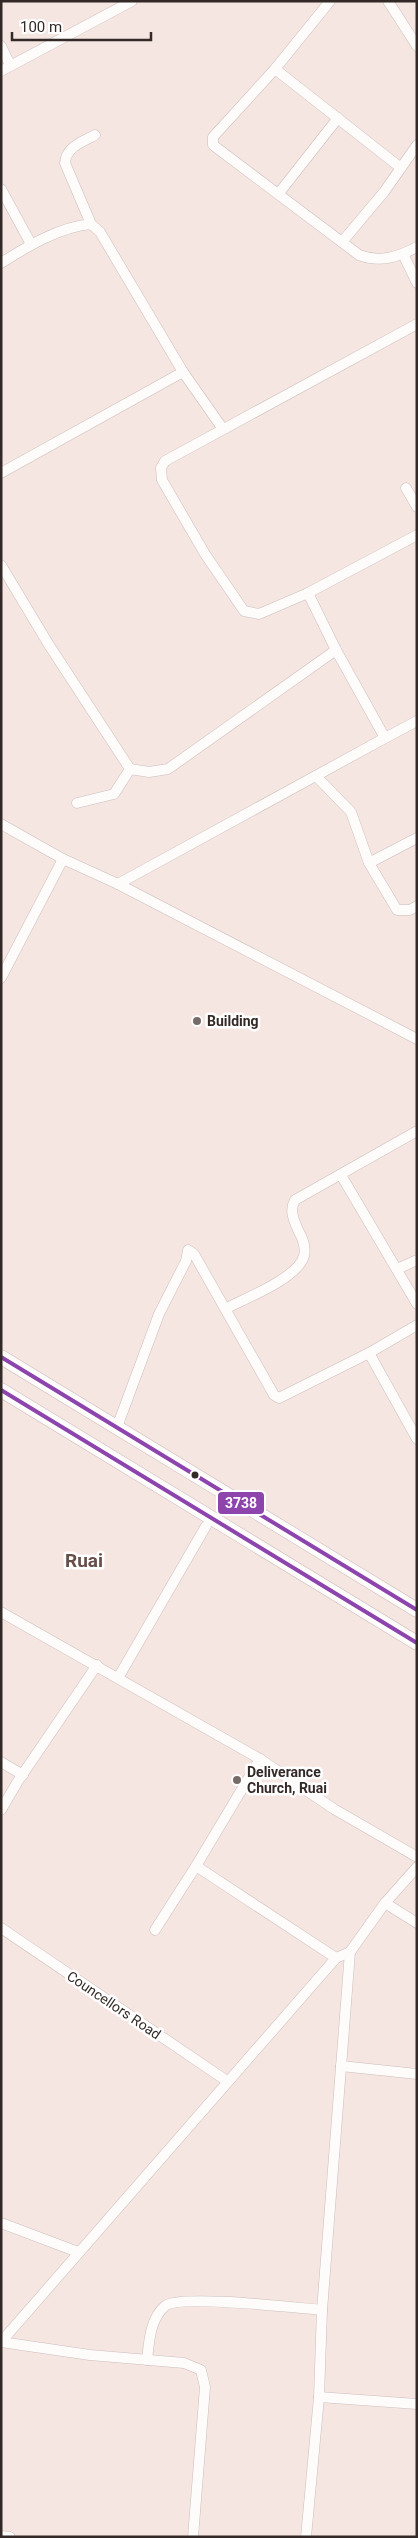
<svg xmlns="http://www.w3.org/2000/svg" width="418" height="2538" font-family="Roboto,sans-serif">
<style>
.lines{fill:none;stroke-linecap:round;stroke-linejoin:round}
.minor-casing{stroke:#cabebb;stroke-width:11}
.highway-casing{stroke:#cabebb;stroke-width:15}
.minor{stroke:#fefbfb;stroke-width:10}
.highway{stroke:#fefbfb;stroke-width:14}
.bus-1-casing{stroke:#fff;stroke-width:8}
.bus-1{stroke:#8e44ad;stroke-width:4}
.poi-dot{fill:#776b68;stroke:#fff;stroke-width:2}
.bus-dot{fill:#332926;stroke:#fff;stroke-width:2}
.labels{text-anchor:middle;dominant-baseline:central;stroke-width:5;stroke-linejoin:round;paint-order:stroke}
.poi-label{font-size:14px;font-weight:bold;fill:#332926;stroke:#fff;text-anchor:start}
.street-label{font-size:14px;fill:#332926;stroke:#fff}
.district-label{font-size:19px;font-weight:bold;fill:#664f48;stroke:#fff}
.line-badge{stroke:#fff;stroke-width:2}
.badge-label{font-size:14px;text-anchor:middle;font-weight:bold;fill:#fff}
</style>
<rect width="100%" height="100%" fill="#f6e6e2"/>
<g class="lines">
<defs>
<g id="minor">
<path d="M330,1l-55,68 -62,68v8l146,110c21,8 39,2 58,-8"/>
<path d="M388,1l29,45"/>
<path d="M1,46l9,19"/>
<path d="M275,69l126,99"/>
<path d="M1,71l131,-70"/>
<path d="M1,189l30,55"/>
<path d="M279,193l59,-75"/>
<path d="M91,224l-26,-61c1,-16 17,-21 30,-28"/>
<path d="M342,242l42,-50 33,-47"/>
<path d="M403,254l14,29"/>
<path d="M1,263c27,-17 58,-36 90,-39l9,8 83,140 40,57"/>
<path d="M417,324l-252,137 -4,7 1,12 43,74 39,57 15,3 49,-21 28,57 49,88 32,-17"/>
<path d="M1,473l182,-101"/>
<path d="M406,488l11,19"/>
<path d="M1,565l48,80 81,124"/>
<path d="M308,593l109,-58"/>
<path d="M316,776l35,36 18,51 28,47h13l7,-4"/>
<path d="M77,803l37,-9 16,-25 19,3 19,-3 168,-119"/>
<path d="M1,824l62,35 55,25 299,155"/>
<path d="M369,863l48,-25"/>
<path d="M118,884l267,-146"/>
<path d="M1,978l62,-119"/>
<path d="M341,1175l76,129"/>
<path d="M397,1269l20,-9"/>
<path d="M227,1308c19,-10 71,-30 77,-52 2,-8 -2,-19 -6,-26 -4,-10 -9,-19 -3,-30l122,-69"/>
<path d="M369,1353l48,86"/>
<path d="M117,1427l42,-113 27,-53 2,-11 6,4 80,141 5,3 90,-45 48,-28"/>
<path d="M1,1612l259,147 -64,107 140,92"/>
<path d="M118,1678l88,-152"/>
<path d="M260,1759l74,50 83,48"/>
<path d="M1,1762l22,13"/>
<path d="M1,1810l17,-29 79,-116"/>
<path d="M385,1903l32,20"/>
<path d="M1,1928l226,153"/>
<path d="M155,1930l41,-64"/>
<path d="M341,2066l76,8"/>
<path d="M1,2223l77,29"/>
<path d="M1,2342l335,-384 14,-6 35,-49 32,-36"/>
<path d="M1,2342l89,13 94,8 17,7 4,17 -12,150"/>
<path d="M147,2360c2,-18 3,-41 18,-54 14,-12 132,2 157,4"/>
<path d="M319,2397l98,7"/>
<path d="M1,2536l9,1"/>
<path d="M306,2537l13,-140 3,-87 28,-358"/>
</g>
<g id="highway">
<path d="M1,1357l416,253"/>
<path d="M1,1390l416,253"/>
</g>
</defs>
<use href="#minor" class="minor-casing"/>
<use href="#highway" class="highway-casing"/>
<use href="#minor" class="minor"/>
<use href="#highway" class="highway"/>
<defs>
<g id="bus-1">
<path d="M1,1357l416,253"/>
<path d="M1,1390l416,253"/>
</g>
</defs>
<use href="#bus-1" class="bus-1-casing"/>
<use href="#bus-1" class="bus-1"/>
</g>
<g class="poi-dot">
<circle cx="197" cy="1021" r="5"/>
<circle cx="237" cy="1780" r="5"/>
</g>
<circle class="bus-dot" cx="195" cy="1475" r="4.5"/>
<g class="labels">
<g class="poi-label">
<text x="207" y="1021">Building</text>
<text x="247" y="1772">Deliverance<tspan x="247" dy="16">Church, Ruai</tspan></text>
</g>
<g class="street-label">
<text transform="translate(114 2005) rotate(34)">Councellors Road</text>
</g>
<g class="district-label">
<text x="84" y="1560">Ruai</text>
</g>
</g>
<rect class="line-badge" x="217" y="1491" width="48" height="24" rx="5" fill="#8e44ad"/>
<g class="badge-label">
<text x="241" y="1508">3738</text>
</g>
<rect width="418" height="2538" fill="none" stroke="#332926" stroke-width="5"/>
<path d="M12 32v8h139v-8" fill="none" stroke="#332926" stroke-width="2.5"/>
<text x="20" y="32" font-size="15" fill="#332926" stroke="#ffffff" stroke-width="4" paint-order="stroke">100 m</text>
</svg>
